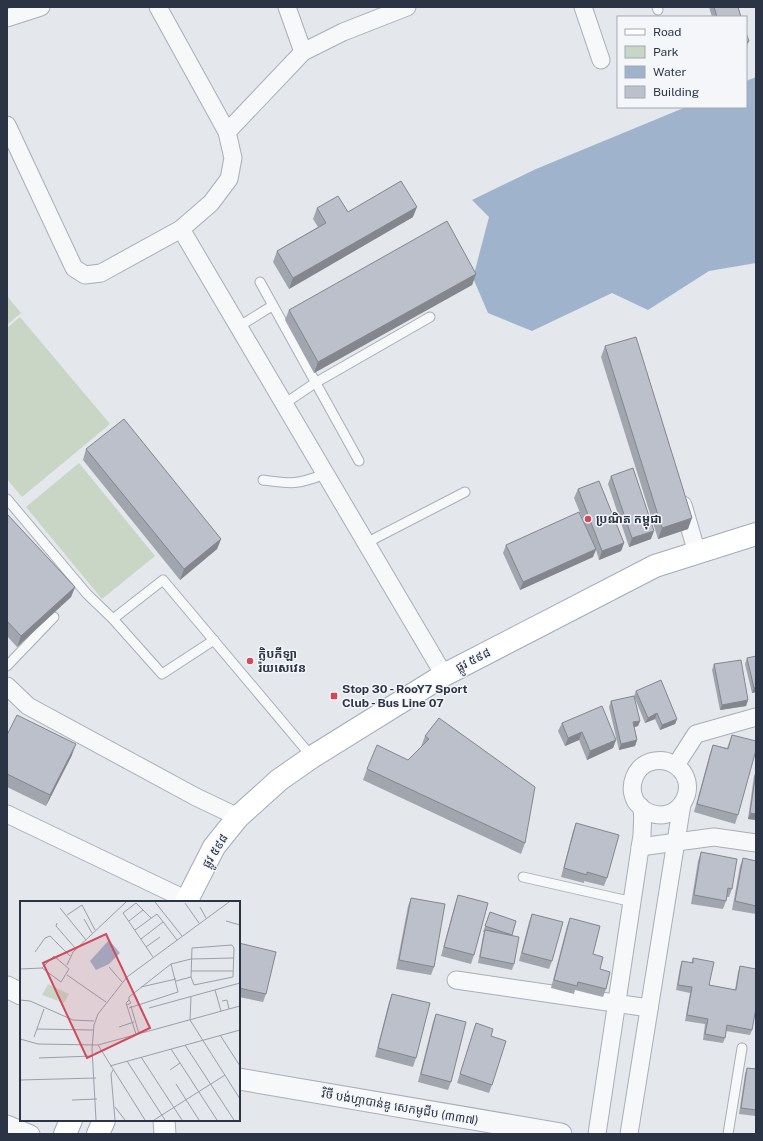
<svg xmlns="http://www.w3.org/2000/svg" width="763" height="1141" font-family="'Public Sans','Noto Sans Khmer',sans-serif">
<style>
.green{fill:#c9d6c5}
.water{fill:#9fb4cc}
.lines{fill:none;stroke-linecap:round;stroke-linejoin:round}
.service-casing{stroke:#a9aeb7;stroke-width:11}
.minor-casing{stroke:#a9aeb7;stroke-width:19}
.tertiary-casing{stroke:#a9aeb7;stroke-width:23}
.primary-casing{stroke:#a3abb8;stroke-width:24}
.service{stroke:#f7f8fa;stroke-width:9}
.minor{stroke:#f7f8fa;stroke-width:17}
.tertiary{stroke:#f7f8fa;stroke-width:21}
.primary{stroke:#fff;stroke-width:22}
.wall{fill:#a1a5ae}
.shaded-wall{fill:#83868d}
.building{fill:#bbc0ca;stroke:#83868d}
.poi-dot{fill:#d1495b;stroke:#f4f6f9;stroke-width:1.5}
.labels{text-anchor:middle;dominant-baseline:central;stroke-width:3;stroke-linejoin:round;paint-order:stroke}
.poi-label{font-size:12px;font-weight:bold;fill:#2b3445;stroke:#f4f6f9;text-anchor:start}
.street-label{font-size:12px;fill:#2b3445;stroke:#f4f6f9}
.inset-road{fill:none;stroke:#9a9fa9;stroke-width:1}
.view{fill:#d1495b;fill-opacity:0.15;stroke:#d1495b;stroke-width:2}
.inset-edge{fill:none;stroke:#2b3445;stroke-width:2}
</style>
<rect width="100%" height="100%" fill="#e4e7ec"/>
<g class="green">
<path d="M7,296l14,17 -14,12z"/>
<path d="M20,317l90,107 -88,73 -15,-18v-151z"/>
<path d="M79,463l76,93 -53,43 -76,-92z"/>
</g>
<path class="water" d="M756,77v186l-47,8 -61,39 -36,-17 -80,38 -44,-18 -15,-35 16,-61 -17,-17 64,-31 150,-62h60v-26z"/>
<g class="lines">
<defs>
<g id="service">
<path d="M657,7l1,3"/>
<path d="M260,282l99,179"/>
<path d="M238,327l34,-21"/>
<path d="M284,404l31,-21 115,-66"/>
<path d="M263,480c29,4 33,5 62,-6"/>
<path d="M7,499l80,95 26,25 50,-39 149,177"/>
<path d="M366,543l99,-51"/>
<path d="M113,619l49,55 52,-34"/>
<path d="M7,666l47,-49"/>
<path d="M523,877l110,25"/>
<path d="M728,1134l14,-86"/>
</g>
<g id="minor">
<path d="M287,7l16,45"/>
<path d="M583,7l18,53"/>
<path d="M7,18l34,-11"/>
<path d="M7,125l67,143 11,7 16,-2 80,-44 30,-26 18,-24 4,-21 -6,-26 -6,-11 -63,-114"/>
<path d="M227,132l76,-80 40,-20 64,-25"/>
<path d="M181,229l263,446"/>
<path d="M683,505l14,48"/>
<path d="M7,686l21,20 168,91 42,20"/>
<path d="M676,765l20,-31 60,-17"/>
<path d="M7,814l180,86"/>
<path d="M640,847l74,-10 42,6"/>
<path d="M456,980l193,28"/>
<path d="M7,1124l24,10"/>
<path d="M597,1134l45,-299c0,-8 2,-21 -1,-28 -2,-2 -5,-4 -6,-7 -7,-14 0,-33 15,-38 7,-2 15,-2 21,1 36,17 7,71 -30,45"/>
<path d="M629,1134l53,-330"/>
</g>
<g id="tertiary">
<path d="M7,987l14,7"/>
<path d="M239,1079l322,55"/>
<path d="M164,1120l1,14"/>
</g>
<g id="primary">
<path d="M186,902l28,-55 24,-30 41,-37 33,-23 132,-82 211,-109 101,-32"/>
<path d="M65,1134l6,-14"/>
<path d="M98,1134l6,-14"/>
</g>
</defs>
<use href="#service" class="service-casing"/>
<use href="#minor" class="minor-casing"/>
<use href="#tertiary" class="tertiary-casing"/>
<use href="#primary" class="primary-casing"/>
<use href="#service" class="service"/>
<use href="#minor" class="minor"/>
<use href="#tertiary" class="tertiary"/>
<use href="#primary" class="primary"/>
</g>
<g class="wall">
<path d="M709,7h29l3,10h-29z"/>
<path d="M317,208l31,4 65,5 -124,72 -16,-27 4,-11 41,-24 -5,-8z"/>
<path d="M476,274l-4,11 -158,88 -29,-53 4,-10z"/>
<path d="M605,346l83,183 -30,10 -57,-182z"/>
<path d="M86,449l135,90 -4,10 -37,31 -97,-120z"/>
<path d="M611,476l40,63 -22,8 -21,-63z"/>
<path d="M578,489l46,54 -3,8 -22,9 -3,-10 -3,7 -73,33 -17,-37 3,-8 81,-15 -13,-32z"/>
<path d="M7,514l68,73 -4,10 -54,50 -10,-11z"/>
<path d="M747,658l9,34 -4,1 -7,-29z"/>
<path d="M714,664l34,36 -2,6 -26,4 -8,-40z"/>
<path d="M636,691l41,28 -2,5 -15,6 -5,-11 -10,4 -11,-27z"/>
<path d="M611,701l29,20 -2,5 -4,1 3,13 -2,6 -16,4 -10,-43z"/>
<path d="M439,718l86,125 -4,11 -158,-74 4,-11 41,-9 13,-13 4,-11z"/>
<path d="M562,723l54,17 -3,8 -26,12 -8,-20 -14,6 -7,-15z"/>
<path d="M7,735l65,20 -26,51 -39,-19z"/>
<path d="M732,735l6,80 -3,9 -41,-12 16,-59 3,-8 14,3z"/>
<path d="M756,771v49l-8,-1 6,-43z"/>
<path d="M576,823l31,55 -3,8 -20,-5v2l-23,-6 12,-46z"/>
<path d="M701,852l31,37 -3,8h-2l-1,4 -3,8 -32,-5 7,-43z"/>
<path d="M743,858l13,3v53l-24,-4 8,-44z"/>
<path d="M458,895l16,60 -3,9 -30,-8 14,-52z"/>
<path d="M411,898l23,69 -3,8 -35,-6 12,-63z"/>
<path d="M490,912l26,9 -4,14 2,29 -2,6 -34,-7 5,-27 1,-4h-1z"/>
<path d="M532,914l20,47 -3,8 -30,-8 10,-39z"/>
<path d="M570,918l30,51 6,20 -3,8 -28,-7 -1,4 -23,-6 16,-62z"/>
<path d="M239,943l27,51 -3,8 -24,-5z"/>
<path d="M693,958l16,27 26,5 3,-18 2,-6 12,64 -2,5 -24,-4 -1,7 -2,5 -20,-3 2,-16 -20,-3 5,-28 -14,-3 4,-23 2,-6 9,2z"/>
<path d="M392,994l24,64 -3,9 -38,-10 14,-55z"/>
<path d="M436,1014l15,68 -3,8 -30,-8 15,-60z"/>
<path d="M476,1023l15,13 1,49 -3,8 -32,-10z"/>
<path d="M747,1068l9,1v47l-17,-2 6,-40z"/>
</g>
<g class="shaded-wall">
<path d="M749,41l-3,7v-6z"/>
<path d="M417,207l-4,10 -124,72 4,-11z"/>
<path d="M476,274l-4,11 -158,88 4,-11z"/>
<path d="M692,518l-4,11 -30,10 4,-11z"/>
<path d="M654,531l-3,8 -22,8 3,-9z"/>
<path d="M221,539l-4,10 -37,31 4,-11z"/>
<path d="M624,543l-3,8 -22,9 3,-9z"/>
<path d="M596,549l-3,8 -73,33 3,-8z"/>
<path d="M75,587l-4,10 -54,50 4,-11z"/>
<path d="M756,687v5l-4,1 2,-5z"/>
<path d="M748,700l-2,6 -26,4 2,-5z"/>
<path d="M657,713l-2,6 -10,4 3,-5z"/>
<path d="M677,719l-2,5 -15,6 2,-5z"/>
<path d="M640,721l-2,5 -7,2 2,-6z"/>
<path d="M582,732l-3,8 -14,6 3,-8z"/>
<path d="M616,740l-3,8 -26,12 3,-9z"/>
<path d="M637,740l-2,6 -16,4 2,-6z"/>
<path d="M76,744l-4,11 -26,51 4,-11z"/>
<path d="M750,813l6,1v6l-8,-1z"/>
</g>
<g class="building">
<path d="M714,7h24l3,10h-24z"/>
<path d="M746,33l3,8 -3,1z"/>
<path d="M401,181l16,26 -124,71 -16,-27 49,-28 -9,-15 21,-12 10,16z"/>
<path d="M447,221l29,53 -158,88 -29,-52z"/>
<path d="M636,337l56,181 -30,10 -57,-182z"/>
<path d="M124,419l97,120 -37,30 -98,-120z"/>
<path d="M633,468l21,63 -22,7 -21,-62z"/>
<path d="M599,481l25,62 -22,8 -24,-62z"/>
<path d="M579,512l17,37 -73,33 -17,-37z"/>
<path d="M7,514l68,73 -54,49 -14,-15z"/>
<path d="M756,656v31l-2,1 -7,-30z"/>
<path d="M741,660l7,40 -26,5 -8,-41z"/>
<path d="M661,680l16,39 -15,6 -5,-12 -9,5 -12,-27z"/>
<path d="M634,696l6,25 -7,1 4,18 -16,4 -10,-43z"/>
<path d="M602,706l14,34 -26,11 -8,-19 -14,6 -6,-15z"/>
<path d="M17,715l59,29 -26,51 -43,-21v-39z"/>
<path d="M439,718l96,69 -10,56 -158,-74 10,-24 31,15 21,-21 -4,-3z"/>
<path d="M732,735l24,6v9l-18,65 -41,-11 16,-59 15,4z"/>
<path d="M756,771v43l-6,-1z"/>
<path d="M576,823l43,12 -12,43 -20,-6v3l-23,-7z"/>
<path d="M701,852l36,7 -5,30 -4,-1 -2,13 -32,-6z"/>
<path d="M743,858l13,3v45l-21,-5z"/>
<path d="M458,895l30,8 -14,52 -30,-8z"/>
<path d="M411,898l34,6 -11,63 -35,-7z"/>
<path d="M490,912l26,9 -4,14 -27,-9z"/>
<path d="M532,914l31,8 -11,39 -30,-8z"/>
<path d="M570,918l30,8 -7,28 10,3 -3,12 10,3 -4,17 -28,-7 -1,4 -23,-6z"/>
<path d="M485,930l34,7 -5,27 -34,-7z"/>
<path d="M239,943l37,9 -10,42 -27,-6z"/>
<path d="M693,958l21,4 -5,23 27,5 4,-24 16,3v39l-4,22 -25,-5 -2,13 -20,-4 3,-15 -21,-4 5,-28 -14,-2 4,-24 11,2z"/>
<path d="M392,994l38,9 -14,55 -38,-10z"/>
<path d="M436,1014l30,8 -15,60 -30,-8z"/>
<path d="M476,1023l17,6 -2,7 15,5 -14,44 -32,-11z"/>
<path d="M747,1068l9,1v41l-15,-2z"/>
</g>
<g class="poi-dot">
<circle cx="588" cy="519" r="4"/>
<circle cx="250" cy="661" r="4"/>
<rect x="330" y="692" width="8" height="8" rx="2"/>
</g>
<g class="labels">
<g class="poi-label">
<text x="596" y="519">ប្រណិត កម្ពុជា</text>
<text x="258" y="654">ក្លិបកីឡា<tspan x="258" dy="14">រ៉យសេវេន</tspan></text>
<text x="342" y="689">Stop 30 - RooY7 Sport<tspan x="342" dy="14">Club - Bus Line 07</tspan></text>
</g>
<g class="street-label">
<text transform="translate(473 660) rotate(-27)">ផ្លូវ ៥៩៨</text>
<text transform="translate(215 851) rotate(-58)">ផ្លូវ ៥៩៨</text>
<text transform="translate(400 1107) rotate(10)">វិថី បង់ហ្គាបាន់ឌូ សេកមូជីប (៣៣៧)</text>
</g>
</g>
<g transform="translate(20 901)">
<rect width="220" height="220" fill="#e4e7ec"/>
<path d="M28,83l21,10 -5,9 -22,-8z" fill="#c9d6c5"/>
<path d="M89,39l11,13 -11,11 -13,6 -6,-9z" fill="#9fb4cc"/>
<path class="inset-road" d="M135,1l27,34M165,2l14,20M180,6l6,11M40,7l26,32M47,14l15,-10 13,25M131,17l-15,-15 -13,10 30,44M64,18l8,14M109,20l14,-11M206,20l14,4M37,22l-1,3 20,23M115,29l22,-16 20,26M121,38l22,-17M212,44l2,3 -1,29 -39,8 -3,-8 1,-29zM126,46l14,-10M15,51l10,-14 5,-2 20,20M47,64l6,-13 53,-50M89,66l13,15M0,68l22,-1 19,14 8,-13 -15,-13 -12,12M171,70h42M47,74l39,27M156,80l15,-4M121,86l35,-8M195,89l6,21M171,96l-1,23 50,79M0,99l10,1 43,19 21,1M109,99v-3l42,-33 20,-5 43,-1M202,100l5,-1 2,9M107,104l4,-2 -2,-3 -3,3 10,31M111,105l8,28M109,107l49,-16 -7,-28M129,107l91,-25M99,126l15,-5M17,128l56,1M200,134l20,31M14,136l10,-28M0,138l18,5 60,1 142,-39M78,144l47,75M165,144l49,75M151,148l46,71M121,156l41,63M19,157l53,-2M107,160l38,59M90,165l130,-36M93,169l-2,4 4,46M150,169l10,-7M0,179l76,-2M156,183l23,36M52,199l25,-1M95,206l10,13M76,219l-4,-71 2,-24 4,-11 29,-37 102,-75M134,219l71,-45"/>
<path class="view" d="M86,33l44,94 -63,30 -44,-95z"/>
<rect width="220" height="220" class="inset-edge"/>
</g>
<rect width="763" height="1141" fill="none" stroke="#2b3445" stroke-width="16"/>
<rect x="617" y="16" width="130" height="92" fill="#f4f6f9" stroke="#a4a8b1"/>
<rect x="625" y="29" width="20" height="6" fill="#ffffff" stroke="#a4a8b1"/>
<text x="653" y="36" font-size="12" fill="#2b3445">Road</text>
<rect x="625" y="46" width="20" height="12" fill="#c9d6c5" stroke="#a4a8b1"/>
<text x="653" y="56" font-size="12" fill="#2b3445">Park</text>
<rect x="625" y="66" width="20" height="12" fill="#9fb4cc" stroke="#a4a8b1"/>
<text x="653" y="76" font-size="12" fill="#2b3445">Water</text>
<rect x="625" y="86" width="20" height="12" fill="#bbc0ca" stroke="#a4a8b1"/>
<text x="653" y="96" font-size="12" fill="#2b3445">Building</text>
</svg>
